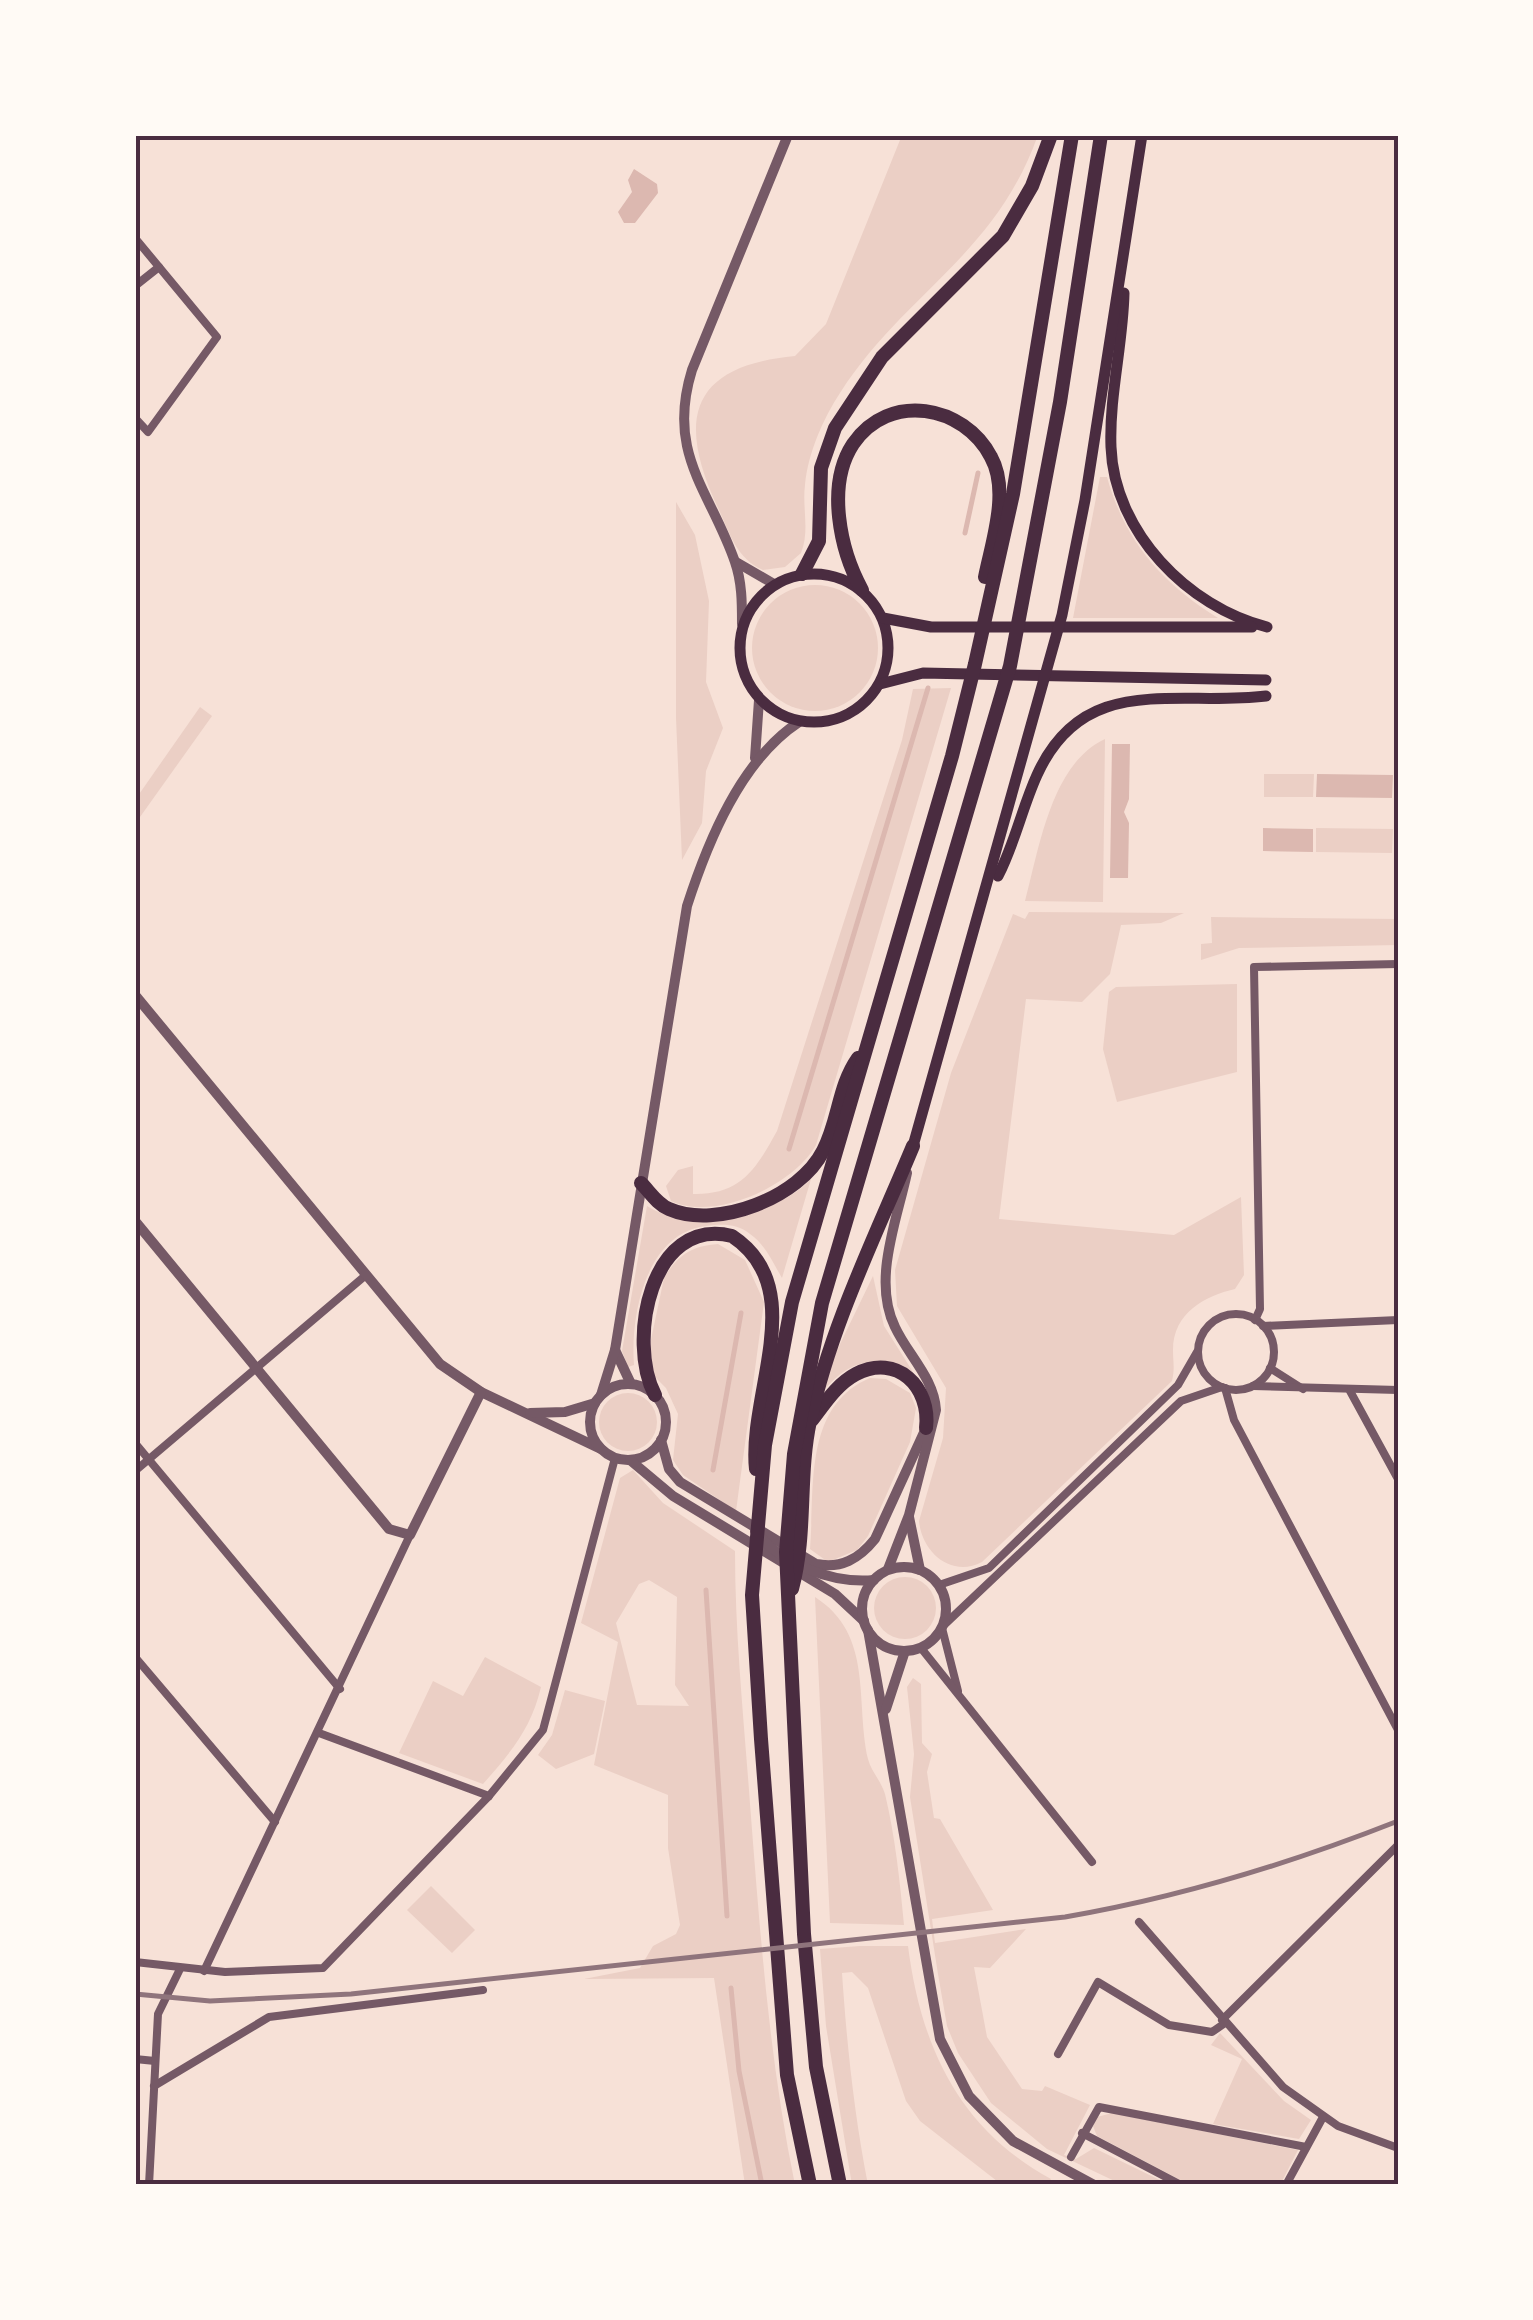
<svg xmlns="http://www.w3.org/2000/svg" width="1533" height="2320" font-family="'Open Sans',sans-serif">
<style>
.green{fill:#ebcfc5;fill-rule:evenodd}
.water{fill:#dcb8b0}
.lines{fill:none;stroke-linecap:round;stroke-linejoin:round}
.stream{stroke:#dcb8b0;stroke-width:5}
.minor{stroke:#755966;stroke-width:8}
.tertiary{stroke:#755966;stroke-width:10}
.secondary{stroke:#4a2c40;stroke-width:11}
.trunk{stroke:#4a2c40;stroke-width:14}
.rail{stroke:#8f747c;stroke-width:5}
.neatline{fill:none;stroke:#4a2c40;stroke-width:4}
</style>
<rect width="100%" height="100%" fill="#f7e1d7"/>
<g class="green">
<path d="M902,135h136c-43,121 -134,158 -198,258 -17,26 -32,60 -35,92 -3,23 5,46 -4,68l-16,14 -22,3c-26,-11 -33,-36 -44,-60 -42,-88 -32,-144 76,-154l31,-32z"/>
<path d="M1100,477h7c18,65 55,106 111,141h-145z"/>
<path d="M676,502l19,33 14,66 -3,81 17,46 -17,43 -4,52 -20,37 -6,-142z"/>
<circle cx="815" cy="648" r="63"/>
<path d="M951,688l-135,457c-22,40 -101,77 -145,56l-5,-15 12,-16 15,-4v28c48,1 63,-25 84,-63l125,-391 11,-51z"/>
<path d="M200,707l12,9 -77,108v-24z"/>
<path d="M1105,739l-2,163 -78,-1c14,-52 26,-137 80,-162z"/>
<path d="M1264,774h50l-1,23h-49z"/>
<path d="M1316,828l77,1 -1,24 -76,-1z"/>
<path d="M1029,912l155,1 -23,10 -40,2 -11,49 -28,28 -56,-3 -27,220 175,16 67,-38 3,78 -9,14c-30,7 -62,24 -62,61 0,12 2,19 -1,31l-190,181c-30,16 -60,-9 -63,-41l24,-83 3,-50 -49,-82 -2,-36 56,-197 62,-159 12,5z"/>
<path d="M1211,917l187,2v26l-159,3 -38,12v-16l11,-1z"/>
<path d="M1237,984v88l-120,30 -14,-53 6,-57 7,-5z"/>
<path d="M811,1179l-29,99c-9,-15 -17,-34 -32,-44 -13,-11 -29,-10 -44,-8 -60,7 -76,89 -72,139l-6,2 -6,-16 25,-145c43,28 130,10 164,-27z"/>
<path d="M718,1244l27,16 19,42 -28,209 -53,-36 -10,-15 5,-46 -12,-26 -14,-14 -4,-20 16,-76c14,-23 27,-32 54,-34z"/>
<path d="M873,1276l11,50 29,46c-36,-20 -67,-11 -91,21l3,-18z"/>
<path d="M870,1378l16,1 24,14 6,15 -6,34 -42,94 -11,14 -29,12 -18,-13c5,-60 -7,-143 60,-171z"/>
<circle cx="628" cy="1422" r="29"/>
<path d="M633,1470l30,33 72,48c0,85 9,169 15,253 10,128 19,255 45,381h-50l-31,-207 -130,1 56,-11 13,-22 23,-12 4,-9 -12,-77v-53l-74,-30 24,-123 -37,-19 39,-145zM649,1580l28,17 -2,88 14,21 -52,-1 -21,-82 23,-39z"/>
<circle cx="905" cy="1608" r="31"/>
<path d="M815,1597c59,38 40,103 53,162 3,12 13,22 17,35 10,41 15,88 19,131l-74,-2z"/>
<path d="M485,1657l56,30c-10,42 -30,65 -58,97l-84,-31 34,-72 30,15z"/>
<path d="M913,1678l8,6 1,59 10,11 -5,18 7,46 6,1 53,91 -61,9 3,24 91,-14 -36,39 -16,-1 13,70 35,52 20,2 3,-5 45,19 -26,50 12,4 18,-11 76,37h-47l-76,-36 -56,-46 -33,-50 -11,-27 -9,-52 -28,-177 4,-43 -7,-67z"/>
<path d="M565,1690l40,11 -11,53 -38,15 -18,-14 14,-20z"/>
<path d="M431,1886l44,44 -23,23 -45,-43z"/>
<path d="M860,1946h48c13,101 51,183 143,233l-3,6h-46l-82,-64 -14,-20 -38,-113 -16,-16 -10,1c5,73 12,140 26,212h-16l-26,-159 -6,-77z"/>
<path d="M1220,2033l64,68 27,19 -12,19 -86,-15 29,-65 -31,-14z"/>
<path d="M1112,2113l186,37 -18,35h-90l-93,-49 -4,-10 4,-9z"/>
</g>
<g class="water">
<path d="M634,169l23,15 1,9 -23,30h-11l-6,-11 14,-20 -4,-12z"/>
<path d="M1112,744h18l-1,55 -5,13 5,11 -1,55h-18z"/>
<path d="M1317,774l76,1 -1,23 -76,-1z"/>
<path d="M1263,828l50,1v23l-50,-1z"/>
</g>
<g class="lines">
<g class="stream">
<path d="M965,533l13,-60"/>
<path d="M789,1149l139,-461"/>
<path d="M713,1470l28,-157"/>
<path d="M706,1590l21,326"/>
<path d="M731,1988l8,83 23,114"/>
</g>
<g class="minor">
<path d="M135,238l82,99 -69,95 -13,-14"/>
<path d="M135,286l24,-19"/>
<circle cx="1236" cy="1352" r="38"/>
<path d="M1255,1320l5,-11 -6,-342 144,-3"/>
<path d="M1263,1326l135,-6"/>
<path d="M1270,1368l33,21"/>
<path d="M1253,1386l145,4"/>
<path d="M1225,1388l9,32 164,310"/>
<path d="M1350,1391l48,88"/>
<path d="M135,1443l205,246"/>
<path d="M135,1471l231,-196"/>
<path d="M939,1585l50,-17 189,-183 19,-33"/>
<path d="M943,1626l238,-225 41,-14"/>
<path d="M942,1628l16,63"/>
<path d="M921,1648l171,214"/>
<path d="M135,1657l140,165"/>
<path d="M319,1733l170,63"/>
<path d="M1139,1922l144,165 55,39 60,22"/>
<path d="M135,1962l90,10 98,-4 166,-172 54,-66 72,-272"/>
<path d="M204,1971l206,-436"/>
<path d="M1222,2020l176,-175"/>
<path d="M1058,2054l40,-72 71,43 43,7 13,-9"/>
<path d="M135,2059l20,2"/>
<path d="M154,2086l115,-69 214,-27"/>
<path d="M1082,2133l99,52"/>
<path d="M1071,2157l28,-50 207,40"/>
<path d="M149,2185l9,-171 22,-45"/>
<path d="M1286,2185l37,-68"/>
</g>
<g class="tertiary">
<path d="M736,562l38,22"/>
<path d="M742,624c0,-21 0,-42 -7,-62 -25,-72 -69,-108 -43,-192l96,-235"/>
<path d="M755,758l4,-58"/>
<path d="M135,995l305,369 41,28 120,57"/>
<path d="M135,1221l254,308 21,6 71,-143"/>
<path d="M615,1350l16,34"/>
<circle cx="628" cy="1422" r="38"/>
<path d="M601,1395l14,-45 72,-444c21,-65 54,-146 112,-184"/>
<path d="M530,1413l35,-1 30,-9"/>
<path d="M661,1440l8,29 11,13 136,82c25,5 43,-5 59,-25l51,-111"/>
<path d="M630,1460l43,36 162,98 29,27"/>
<path d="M909,1517l11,53"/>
<path d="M755,1531c26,33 77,53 119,49"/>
<circle cx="904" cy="1609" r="42"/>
<path d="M888,1569l21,-54 27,-105c-2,-32 -28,-55 -41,-83 -23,-46 2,-107 12,-154"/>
<path d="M868,1630l72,409 29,57 44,45 81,44"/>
<path d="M886,1709l19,-58"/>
</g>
<g class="secondary">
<path d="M1124,293c-1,51 -15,103 -13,154 3,85 77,160 156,180"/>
<circle cx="814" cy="648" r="74"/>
<path d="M883,618l48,9h321"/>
<path d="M880,684l43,-11 343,7"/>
<path d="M998,876c17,-33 24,-68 39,-101 47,-104 139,-68 229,-79"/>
<path d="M913,1146l149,-531 23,-115 57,-365"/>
</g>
<g class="trunk">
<path d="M802,574l17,-33 2,-73 14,-40 47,-71 121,-121 29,-50 19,-51"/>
<path d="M862,590c-22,-40 -36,-105 -9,-146 36,-53 111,-39 138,13 19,34 1,85 -6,120"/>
<path d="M641,1183c9,9 16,21 28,26 48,21 131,-12 154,-58 16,-30 15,-65 35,-93"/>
<path d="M655,1395c-28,-53 -5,-179 77,-159 79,52 16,157 24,233"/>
<path d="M812,1420c13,-17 25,-36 44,-46 41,-21 75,13 70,54"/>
<path d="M792,1589c15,-56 6,-113 18,-168 21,-96 66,-186 103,-275"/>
<path d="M810,2185l-23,-110 -26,-336 -9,-144 13,-150 27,-143 160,-546 23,-92 38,-170 59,-359"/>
<path d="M840,2185l-24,-118 -12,-133 -18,-382 8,-98 28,-151 188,-637 50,-264 41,-267"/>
</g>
<path class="rail" d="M135,1994l75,7 141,-7 714,-77c116,-20 224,-53 333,-96"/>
</g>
<rect width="1533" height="2320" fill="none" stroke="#fffaf5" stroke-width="275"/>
<rect x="138" y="138" width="1258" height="2044" class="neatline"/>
</svg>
